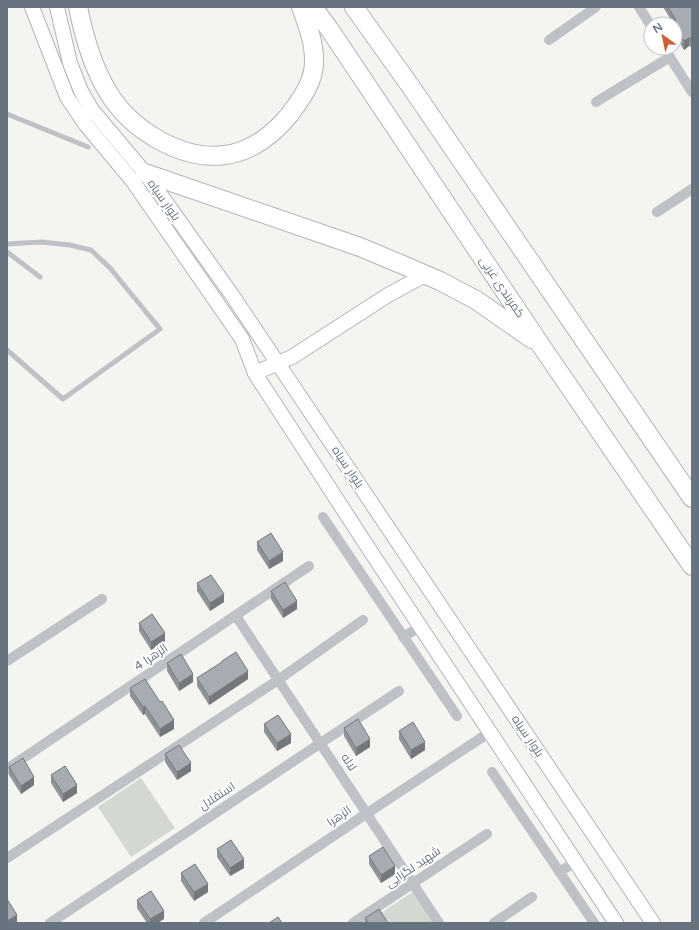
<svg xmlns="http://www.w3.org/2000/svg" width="699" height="930" font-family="'Varela Round',Cairo,sans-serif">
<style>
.green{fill:#d3d9d1}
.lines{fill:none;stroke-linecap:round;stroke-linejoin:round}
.secondary-casing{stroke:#b1b5b9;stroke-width:16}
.highway-casing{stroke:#b1b4b7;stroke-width:20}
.lane{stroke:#bec1c5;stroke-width:5}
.street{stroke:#bec1c5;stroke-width:10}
.secondary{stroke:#fff;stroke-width:14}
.highway{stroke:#fff;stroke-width:18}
.wall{fill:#8f9498}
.shaded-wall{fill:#74787c}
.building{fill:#a6acb1;stroke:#74787c}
.labels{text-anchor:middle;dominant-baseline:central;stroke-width:4;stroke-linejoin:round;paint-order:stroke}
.street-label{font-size:12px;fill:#67737f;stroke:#fff}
</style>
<rect width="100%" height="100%" fill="#f4f4f1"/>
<g class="green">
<path d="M141,778l34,50 -44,29 -33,-50z"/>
<path d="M414,891l22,32h-52l-6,-8z"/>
</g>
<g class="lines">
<defs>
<g id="secondary">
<path d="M32,7l35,90 19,28 46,55 110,159 13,34 3,5 111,171 247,374"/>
<path d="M57,7l13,56 11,28 11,19 53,63 87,122 421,628"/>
<path d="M255,373l37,-16 96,-62 37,-20"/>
</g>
<g id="highway">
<path d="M78,7c6,30 14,59 30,85 22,37 73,69 117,63 26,-3 49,-21 65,-41 12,-16 25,-34 24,-54 0,-19 -7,-36 -13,-53"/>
<path d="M313,7l17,23 212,317 150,219"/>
<path d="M354,7l57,80 281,411"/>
<path d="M145,173l215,74 43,18 37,16 36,19 56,39"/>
</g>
</defs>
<use href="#secondary" class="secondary-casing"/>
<use href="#highway" class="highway-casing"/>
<g class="lane">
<path d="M7,114l81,33"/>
<path d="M7,244l34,-2 29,3 21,5 19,18 50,61 -97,70 -56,-49"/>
<path d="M7,252l33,25"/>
</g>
<g class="street">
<path d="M639,7l12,19"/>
<path d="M549,40l47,-33"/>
<path d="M664,48l28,44"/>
<path d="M596,102l74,-45"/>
<path d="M657,212l35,-23"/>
<path d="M323,517l134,199"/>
<path d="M236,616l203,307"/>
<path d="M403,637l17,-10"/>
<path d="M7,661l95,-62"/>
<path d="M7,769l302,-203"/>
<path d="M492,772l102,151"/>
<path d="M7,858l271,-178 85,-60"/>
<path d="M559,872l17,-10"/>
<path d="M50,923l349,-232"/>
<path d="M204,923l162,-109 124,-82"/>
<path d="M353,923l134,-89"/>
<path d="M494,923l38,-26"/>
</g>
<use href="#secondary" class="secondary"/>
<use href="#highway" class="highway"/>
</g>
<g class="wall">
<path d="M663,7h29v40l-3,-1 -5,4 -9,-14v-12h-3l1,-1z"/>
<path d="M257,542l26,19 -14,8 -12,-19z"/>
<path d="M197,583l27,19 -14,9 -13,-20z"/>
<path d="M271,591l26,18 -14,9 -12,-19z"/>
<path d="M139,623l26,18 -14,9 -12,-19z"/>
<path d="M222,661l26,18 -39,26 -12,-19v-8l25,-16z"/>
<path d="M167,663l26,19 -14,9 -12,-20z"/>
<path d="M130,688l44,41 -14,8 -15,-23 -2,1 -13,-19z"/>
<path d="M264,724l27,19 -14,8 -13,-19z"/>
<path d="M344,728l26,19 -14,9 -12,-20z"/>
<path d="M399,731l26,19 -14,9 -12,-20z"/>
<path d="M165,754l26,17 -14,9 -12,-18z"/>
<path d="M9,767l25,18 -13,9 -12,-19z"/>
<path d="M51,775l26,18 -14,9 -12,-19z"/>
<path d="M217,849l27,19 -14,8 -13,-19z"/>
<path d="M369,856l26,18 -14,9 -12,-19z"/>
<path d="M181,873l27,19 -14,9 -13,-20z"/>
<path d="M137,900l27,19 -7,4h-10l-10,-15z"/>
<path d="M365,918l23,5h-23z"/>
</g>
<g class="shaded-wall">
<path d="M689,38v8l-5,4v-9z"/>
<path d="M283,552v9l-14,8v-8z"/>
<path d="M224,594v8l-14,9v-8z"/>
<path d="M297,601v8l-14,9v-8z"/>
<path d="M165,633v8l-14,9v-8z"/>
<path d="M248,671v8l-39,26v-8z"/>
<path d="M193,674v8l-14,9v-8z"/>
<path d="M145,706v8l-2,1v-8z"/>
<path d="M174,720v9l-14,8v-8z"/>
<path d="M291,734v9l-14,8v-8z"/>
<path d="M370,739v8l-14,9v-8z"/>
<path d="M425,742v8l-14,9v-9z"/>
<path d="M191,763v8l-14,9v-8z"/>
<path d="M34,777v8l-13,9v-8z"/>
<path d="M77,785v8l-14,9v-8z"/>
<path d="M244,859v9l-14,8v-8z"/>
<path d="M395,866v8l-14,9v-8z"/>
<path d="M208,884v8l-14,9v-9z"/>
<path d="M164,911v8l-7,4h-7v-4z"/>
<path d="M17,915v8h-10v-2z"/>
</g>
<g class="building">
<path d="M668,7h24v31h-3l-5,3 -9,-13v-4h-2l-1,-1 4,-3z"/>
<path d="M271,533l12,19 -14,9 -12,-19z"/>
<path d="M211,575l13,19 -14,9 -13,-20z"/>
<path d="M285,582l12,19 -14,9 -12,-19z"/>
<path d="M152,614l13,19 -14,9 -12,-19z"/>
<path d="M236,652l12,19 -39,26 -12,-19 25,-16v-1z"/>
<path d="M181,654l12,20 -14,9 -12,-20z"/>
<path d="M145,679l15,23 2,-1 12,19 -14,9 -15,-23 -2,1 -13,-19z"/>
<path d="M278,715l13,19 -14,9 -13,-19z"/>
<path d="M358,719l12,20 -14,9 -12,-20z"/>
<path d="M413,722l12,20 -14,8 -12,-19z"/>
<path d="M179,745l12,18 -14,9 -12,-18z"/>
<path d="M23,758l11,19 -13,9 -12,-19z"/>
<path d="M65,766l12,19 -14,9 -12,-19z"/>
<path d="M231,840l13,19 -14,9 -13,-19z"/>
<path d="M383,847l12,19 -14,9 -12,-19z"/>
<path d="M195,864l13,20 -14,8 -13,-19z"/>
<path d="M151,891l13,20 -14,8 -13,-19z"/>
<path d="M7,899l10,16 -10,6z"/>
<path d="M379,909l9,14h-20l-3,-5z"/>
<path d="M278,917l4,6h-13z"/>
</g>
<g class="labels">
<g class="street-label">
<text transform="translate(164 200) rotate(55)">بلوار سپاه</text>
<text transform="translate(502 287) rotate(56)">کمربندی غربی</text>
<text transform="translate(348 467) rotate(56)">بلوار سپاه</text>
<text transform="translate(151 657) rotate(-34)">الزهرا 4</text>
<text transform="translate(528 736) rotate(56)">بلوار سپاه</text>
<text transform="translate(349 762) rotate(57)">لاله</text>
<text transform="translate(217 796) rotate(-33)">استقلال</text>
<text transform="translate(339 816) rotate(-34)">الزهرا</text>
<text transform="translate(413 867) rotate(-34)">شهید لگزایی</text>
</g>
</g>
<rect width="699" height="930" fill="none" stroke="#67737f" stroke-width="16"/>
<g transform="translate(663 36) rotate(327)"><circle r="19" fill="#ffffff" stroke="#c2c7cc"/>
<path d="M0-3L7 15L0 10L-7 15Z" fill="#cf6036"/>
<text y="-6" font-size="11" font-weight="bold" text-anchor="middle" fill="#67737f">N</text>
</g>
</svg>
